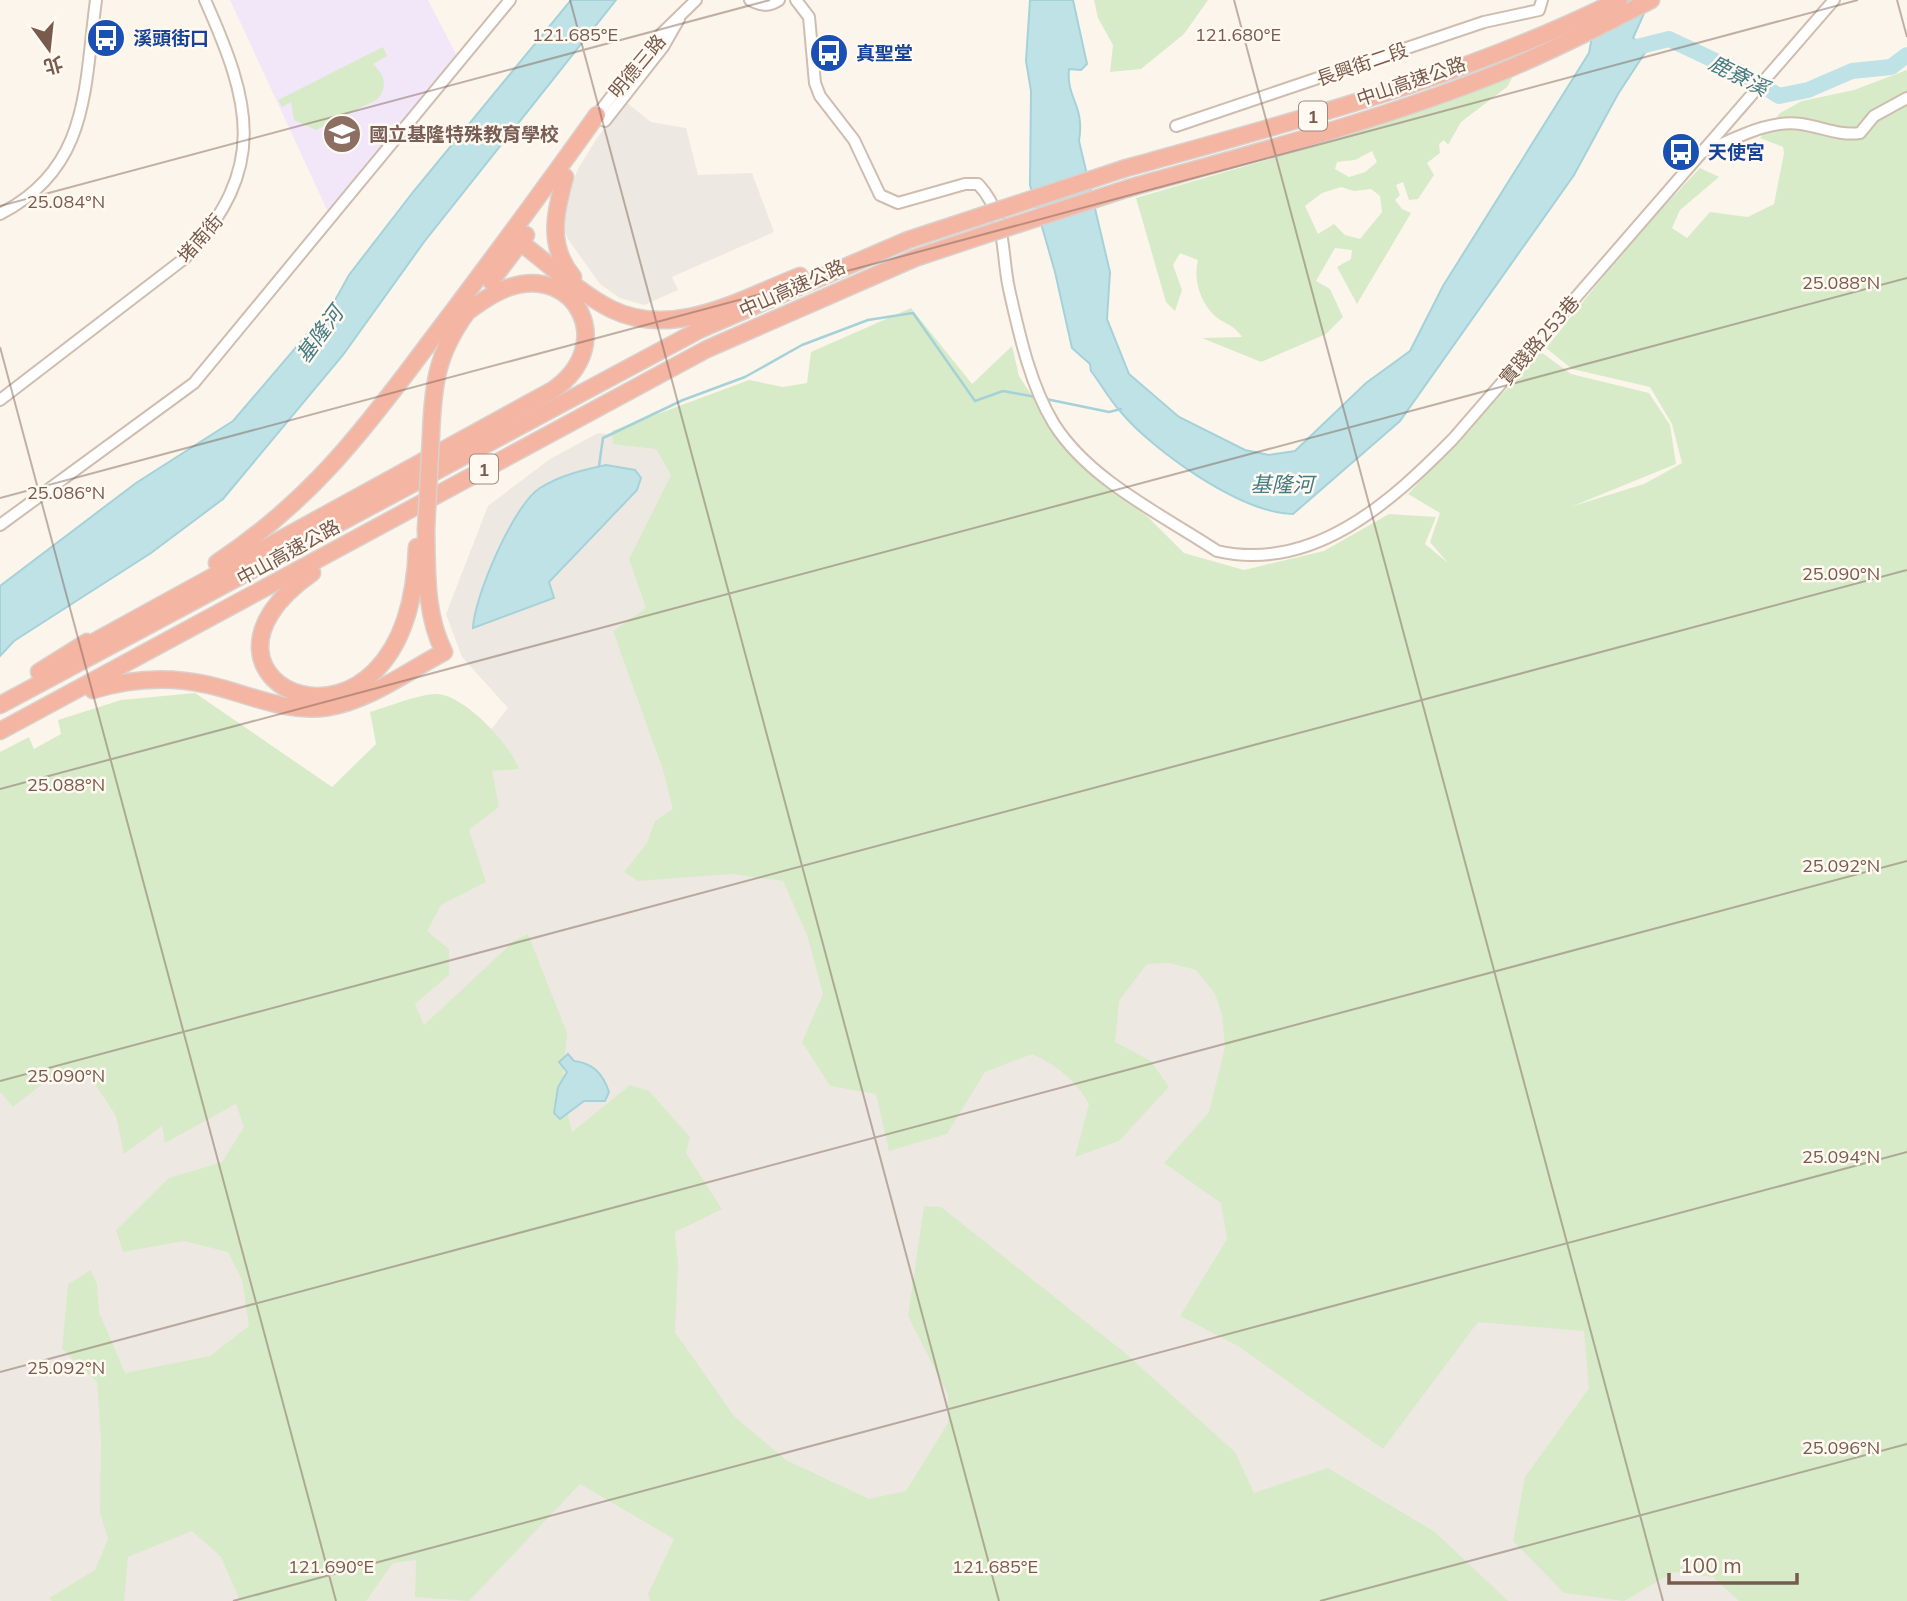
<svg xmlns="http://www.w3.org/2000/svg" width="1907" height="1601" font-family="Mulish,'Noto Sans TC',sans-serif">
<style>
.industrial{fill:#eee8e3}
.education{fill:#f2e7f9}
.green{fill:#d8ebc8;fill-rule:evenodd}
.water{fill:#bfe2e7;stroke:#a5d2d8;stroke-width:2}
.lines{fill:none;stroke-linecap:round;stroke-linejoin:round}
.stream{stroke:#a5d2d8;stroke-width:2.5}
.river{stroke:#bfe2e7;stroke-width:16}
.minor-casing{stroke:#cfbdaf;stroke-width:14}
.highway-casing{stroke:#d9d1cd;stroke-width:19}
.minor{stroke:#fff;stroke-width:10}
.highway{stroke:#f5b5a3;stroke-width:16}
.highway-bridge-casing{stroke:#d9d1cd;stroke-width:19;stroke-linecap:butt}
.highway-bridge{stroke:#f5b5a3;stroke-width:16}
.ticks{fill:none;stroke:#785b4d;stroke-width:2;stroke-opacity:0.45}
.labels{text-anchor:middle;dominant-baseline:central;stroke-width:5;stroke-linejoin:round;paint-order:stroke}
.shield{fill:#fff9f1;stroke:#a08a7e;stroke-width:2}
.shield-label{font-size:18px;font-weight:bold;fill:#785b4d}
.transit-label{font-size:19px;font-weight:bold;fill:#164399;stroke:#fff9f1;text-anchor:start}
.street-label{font-size:19px;fill:#785b4d;stroke:#fff9f1}
.education-label{font-size:19px;font-weight:bold;fill:#785e54;stroke:#fff9f1;text-anchor:start}
.water-label{font-size:21px;font-style:italic;fill:#437b83;stroke:#fff9f1}
.ticks-label{font-size:18px;text-anchor:middle;fill:#785b4d;stroke:#fff9f1;stroke-width:5;stroke-linejoin:round;paint-order:stroke}
</style>
<rect width="100%" height="100%" fill="#fcf5eb"/>
<g class="industrial">
<path d="M626,102l25,20 35,6 12,47 54,-2 22,59 -102,45 6,13 -34,15 -24,-7 -20,-14 -32,-45 -6,-15 1,-15 15,-40 19,-31z"/>
<path d="M598,433l210,28 448,490 427,343 117,307h-1800v-776l416,-1 92,-116 -46,-51 -16,-43 42,-108 62,-47z"/>
</g>
<path class="education" d="M230,0h198l29,56 -129,156z"/>
<g class="green">
<path d="M1094,0h114l-24,34 -43,35 -31,3 3,-27 -15,-27z"/>
<path d="M383,47l4,9 -14,8c12,12 15,21 5,35l-62,31 -22,-10 -3,-18 -9,5 -4,-7z"/>
<path d="M1907,70v1531h-168l-26,-24 -39,-5 -50,29 -60,-8 -51,-52 12,-64 64,-89 -5,-57 -106,-9 -95,127 -145,-103 -58,-30 47,-77 -6,-36 -57,-40 45,-51 16,-65 -3,-32 -7,-21 -19,-24 -26,-7 -23,1 -28,37 -4,41 36,19 18,26 -50,54 -44,16 14,-53c-14,-25 -31,-37 -57,-50l-47,18 -38,62 -58,17 -13,-57 -46,-8 -28,-44 21,-48 -16,-59 -24,-54 -52,-7 -93,7 -14,-9 23,-29 8,-22 18,-12 -10,-39 -50,-139 33,-23 -17,-49 42,-84 -15,-26 -43,-5 -1,-13 137,-51 34,7 24,-4 4,-31 100,-44 61,76 40,-38 7,30 55,83 75,59 35,35 60,17 80,-19 65,-37 47,3 -11,27 23,19 -18,-21 10,-29 -32,-19 133,-142 30,22 78,19 21,32 6,39 -103,42 71,-22 38,-21 -10,-39 -22,-37 -78,-18 -26,-21 89,-111 65,-69 19,9 -39,33 -8,18 15,10 23,-26 38,5 26,-13 10,-51 -1,-6 -23,-9 20,-25 22,-12 52,-11z"/>
<path d="M1515,73l-8,14 -46,35 -13,23 -4,-5 -5,4 1,9 -13,10 7,12 -16,24 -9,1 -6,-18 -7,3 4,10 -5,5 7,9 9,4 -54,91 -20,-37 14,-8 1,-9 -17,-2 -19,33 14,8 13,28 -17,17 -65,28 -59,-24 40,-1c-8,-12 -15,-12 -26,-20 -16,-14 -23,-38 -18,-57l-18,-7 -7,12 9,25 -7,21 -9,-9 -30,-104 199,-58zM1372,151l5,11 -12,10 -16,5 -14,-8 2,-7 18,-2zM1341,187l13,4 17,-2 9,7 2,16 -22,27 -15,-4 -11,-11 -16,10 -13,-28 17,-13z"/>
<path d="M195,693l137,94 44,-43 -6,-32c17,-5 51,-19 68,-18 27,2 73,51 81,75l-27,2 7,36 -30,23 17,52 -45,23 -14,26 22,18v26l-34,29 9,21 91,-85 13,-6 39,99 -5,57 10,42 58,-47 19,6 41,46 -4,16 36,56 -47,23 3,32 -3,68 59,84 52,44 83,39 37,-8 42,-68v-28l-40,-79 16,-110 17,1 183,145 111,100 19,41 74,-25 107,64 73,69h-858l-2,-7 26,-55 -94,-55 -111,117 -54,-4 1,-37 -23,3 -27,38h-126l-19,-44 -29,-26 -64,26 -4,44h-72l-3,-3 46,-28 13,-31 -8,-26 1,-74 -4,-57 -35,-33 6,-65 23,-14 6,14 2,28 26,61 85,-17 39,-30 -7,-46 -14,-28 -44,-11 -61,11 -7,-22 53,-52 53,-16 22,-35 -8,-23 -71,39 -3,-17 -38,28 -8,-38 -27,-41 -43,6 -33,26 -13,-15v-340l29,-15 5,12 27,-15 -3,-14 63,-20z"/>
</g>
<g class="water">
<path d="M571,0h45l-192,242 -81,113 -120,144 -72,54 -137,88 -14,15v-70l136,-103 97,-62 100,-117 16,-29 64,-83z"/>
<path d="M1030,0h43l14,64 -6,6 -12,-1c-3,30 16,35 10,72l31,131 -3,47 22,55 50,43 66,33 24,5 26,-4 71,-68 44,-32 33,-65 146,-233 10,-53h51l-17,38 15,10 -30,46 -44,81 -174,246 -107,93c-52,-1 -140,-63 -173,-103 -11,-12 -19,-27 -29,-40l-1,-7 -18,-16 -17,-76 -25,-87 1,-94 -5,-30z"/>
<path d="M606,465l29,5 6,8 -4,12 -88,92 5,16 -81,30c1,-31 41,-124 67,-140 21,-13 43,-18 66,-23z"/>
<path d="M568,1054l6,7c19,2 29,13 35,31l-4,9h-21l-24,18 -6,-6 4,-26 9,-15 -8,-10z"/>
</g>
<g class="lines">
<g class="stream">
<path d="M1046,399l63,13 12,-3"/>
<path d="M599,466l4,-28 80,-38 62,-23 57,-32 66,-25 45,-7 62,88 28,-10 33,6"/>
</g>
<path class="river" d="M1625,50l44,-11 74,35 36,22 29,-6 44,-19 39,-4 16,-12"/>
<defs>
<g id="minor">
<path d="M750,0c12,6 18,7 29,0"/>
<path d="M796,0l13,17 6,66 5,13 34,44 26,55 18,8 67,-19h13c29,31 23,68 31,105 10,44 21,96 45,135 36,57 109,91 163,127 96,22 174,-49 236,-112l381,-439"/>
<path d="M679,19l-16,28 -58,74 -8,-6 58,-75 41,-40"/>
<path d="M1176,126l308,-104 55,-12 3,-10"/>
<path d="M1703,152c30,-12 65,-33 98,-28 21,3 38,12 59,9l14,-17 33,-18"/>
<path d="M0,214c90,-46 84,-126 96,-214"/>
<path d="M0,400l185,-142c84,-90 66,-155 20,-258"/>
<path d="M0,525l194,-142 316,-383"/>
</g>
<g id="highway">
<path d="M1123,169c168,-47 340,-91 496,-169"/>
<path d="M565,177c-10,35 -18,69 8,100"/>
<path d="M1129,188c125,-35 253,-68 374,-117 51,-21 100,-46 148,-71"/>
<path d="M512,236c29,21 68,58 99,73 63,31 130,-10 189,-33"/>
<path d="M491,281l35,-46"/>
<path d="M431,435c2,-56 7,-86 42,-131"/>
<path d="M217,563c90,-60 142,-126 206,-212 59,-78 117,-156 174,-236"/>
<path d="M312,573c-159,110 97,222 105,-26"/>
<path d="M81,649l472,-259c65,-45 23,-125 -43,-103 -16,5 -29,15 -42,24"/>
<path d="M39,672l48,-30"/>
<path d="M93,690c39,-12 76,-14 116,-5 40,9 77,29 120,22 41,-7 79,-36 115,-55 -19,-38 -17,-80 -18,-122"/>
<path d="M0,705l701,-376 207,-89 67,-22"/>
<path d="M0,731l707,-382 208,-91 66,-22"/>
</g>
</defs>
<use href="#minor" class="minor-casing"/>
<use href="#highway" class="highway-casing"/>
<use href="#minor" class="minor"/>
<use href="#highway" class="highway"/>
<defs>
<g id="highway-bridge">
<path d="M975,218l148,-49"/>
<path d="M981,236l148,-48"/>
<path d="M426,530l5,-95"/>
</g>
</defs>
<use href="#highway-bridge" class="highway-bridge-casing"/>
<use href="#highway-bridge" class="highway-bridge"/>
</g>
<path class="ticks" d="M570,0l429,1601M1234,0l429,1601M1897,0l10,37M0,206l770,-206M0,347l336,1254M0,498l1858,-498M0,789l1907,-511M0,1081l1907,-511M0,1372l1907,-511M233,1601l1674,-449M1320,1601l587,-157"/>
<defs>
<symbol id="bus-disc" viewBox="-11 -11 22 22"><circle r="9.5" fill="#1a4fb4" stroke="#fff9f1"/><path d="M-5-6H5V4H4V6H2V4H-2V6H-4V4H-5ZM-3.5-4V0h7V-4ZM-3.5 1.2v1.5H-2V1.2ZM2 1.2v1.5H3.5V1.2Z" fill="#fff"/></symbol>
<symbol id="school-disc" viewBox="-11 -11 22 22"><circle r="9.5" fill="#8d6e63" stroke="#fff9f1"/><path d="M0-5L7-2L0 1L-7-2ZM-4 1L0 2.5L4 1V4Q0 6-4 4Z" fill="#fff"/></symbol>
</defs>
<g fill-rule="evenodd">
<use href="#bus-disc" x="84" y="16" width="44" height="44"/>
<use href="#bus-disc" x="807" y="31" width="44" height="44"/>
<use href="#school-disc" x="320" y="112" width="44" height="44"/>
<use href="#bus-disc" x="1659" y="130" width="44" height="44"/>
</g>
<g class="labels">
<g class="shield">
<rect x="1299" y="101.5" width="28" height="29" rx="5"/>
<rect x="470" y="454.5" width="28" height="29" rx="5"/>
</g>
<g class="shield-label">
<text x="1313" y="116">1</text>
<text x="484" y="469">1</text>
</g>
<g class="transit-label">
<text x="133" y="38">溪頭街口</text>
<text x="856" y="53">真聖堂</text>
<text x="1708" y="152">天使宮</text>
</g>
<g class="street-label">
<text transform="translate(1362 64) rotate(-19)">長興街二段</text>
<text transform="translate(637 66) rotate(-50)">明德三路</text>
<text transform="translate(1411 81) rotate(-19)">中山高速公路</text>
<text transform="translate(200 238) rotate(-49)">堵南街</text>
<text transform="translate(792 288) rotate(-24)">中山高速公路</text>
<text transform="translate(1539 340) rotate(-49)">實踐路253巷</text>
<text transform="translate(288 552) rotate(-29)">中山高速公路</text>
</g>
<g class="education-label">
<text x="369" y="134">國立基隆特殊教育學校</text>
</g>
<g class="water-label">
<text transform="translate(1739 75) rotate(27)">鹿寮溪</text>
<text transform="translate(319 334) rotate(-54)">基隆河</text>
<text x="1282" y="484">基隆河</text>
</g>
</g>
<g class="ticks-label">
<text x="575" y="41">121.685°E</text>
<text x="1238" y="41">121.680°E</text>
<text x="66" y="208">25.084°N</text>
<text x="1841" y="289">25.088°N</text>
<text x="66" y="499">25.086°N</text>
<text x="1841" y="580">25.090°N</text>
<text x="66" y="791">25.088°N</text>
<text x="1841" y="872">25.092°N</text>
<text x="66" y="1082">25.090°N</text>
<text x="1841" y="1163">25.094°N</text>
<text x="66" y="1374">25.092°N</text>
<text x="1841" y="1454">25.096°N</text>
<text x="331" y="1573">121.690°E</text>
<text x="995" y="1573">121.685°E</text>
</g>
<g transform="translate(49 49) rotate(165)" stroke="#fff9f1" stroke-width="5" paint-order="stroke">
<path d="M0-5L12 26L0 18L-12 26Z" fill="#785b4d"/>
<text y="-10" font-size="19" font-weight="bold" text-anchor="middle" fill="#785b4d">北</text>
</g>
<path d="M1669 1573v10h128v-10" fill="none" stroke="#785b4d" stroke-width="3.5"/>
<text x="1680" y="1573" font-size="21" fill="#785b4d" stroke="#fff9f1" stroke-width="5" paint-order="stroke">100 m</text>
</svg>
